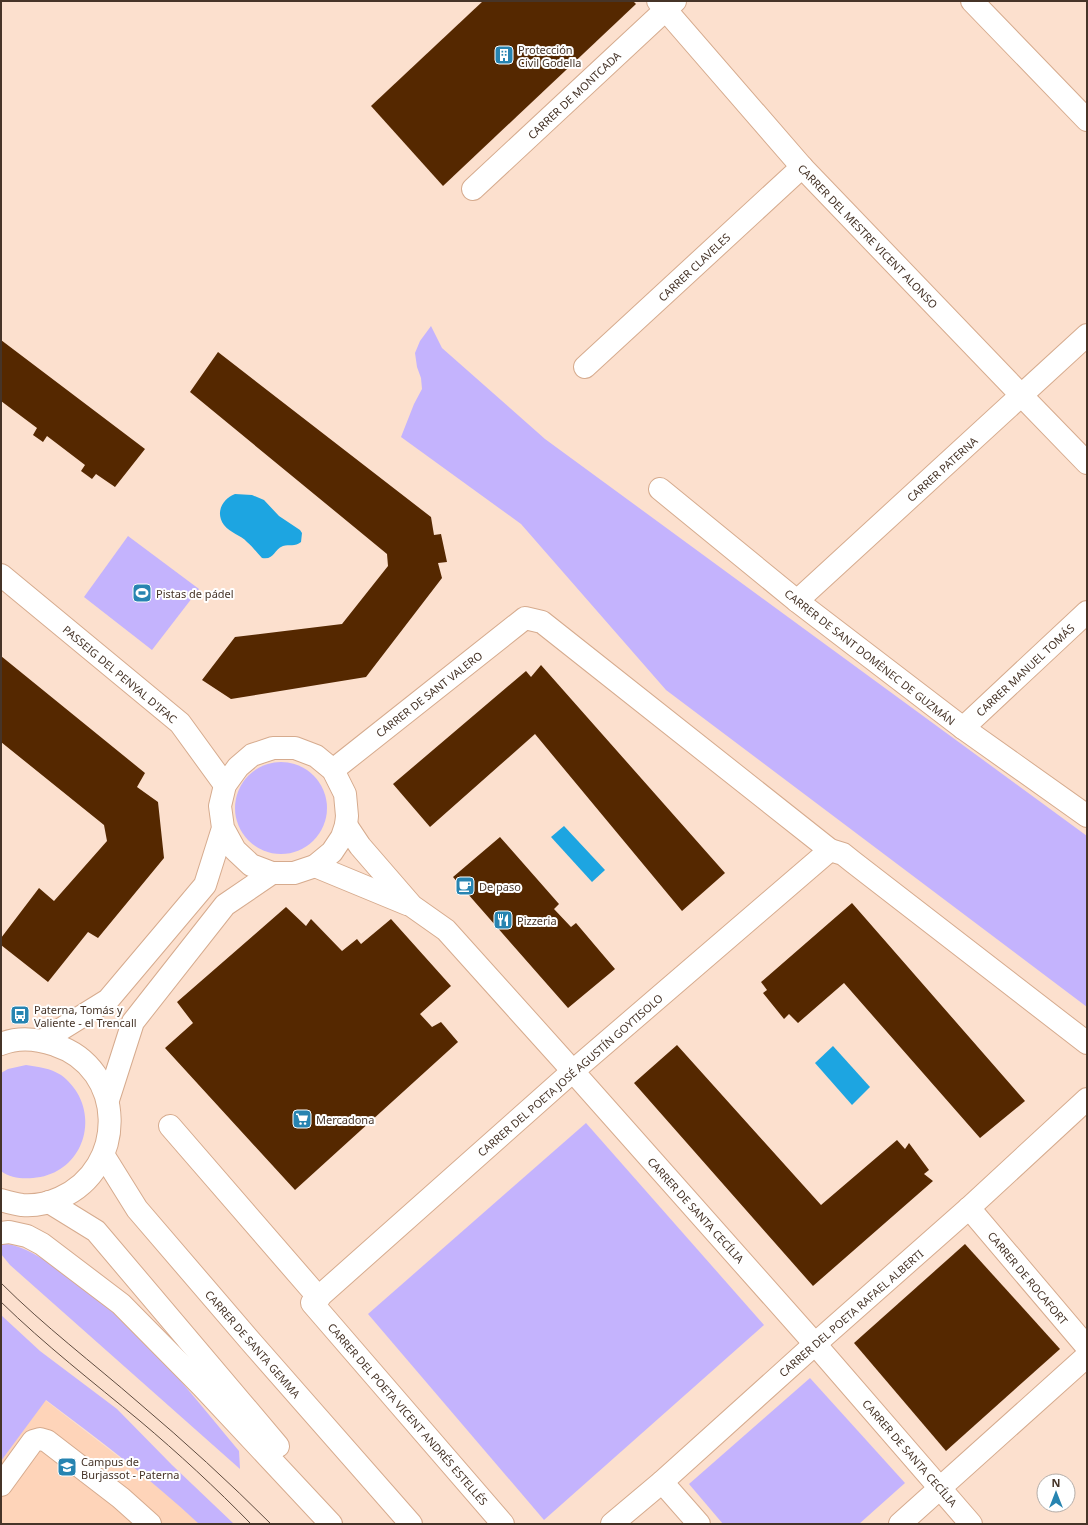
<svg xmlns="http://www.w3.org/2000/svg" width="1088" height="1525" font-family="'Noto Sans',sans-serif">
<style>
.built{fill:#fed4b9}
.green{fill:#c4b3fd}
.water{fill:#1da5e1}
.building{fill:#552800}
.lines{fill:none;stroke-linecap:round;stroke-linejoin:round}
.minor-casing{stroke:#d6ab8e;stroke-width:24}
.major-casing{stroke:#d6ab8e;stroke-width:24}
.minor{stroke:#fff;stroke-width:22}
.major{stroke:#fff;stroke-width:22}
.tram{stroke:#604c40;stroke-width:1}
.labels{text-anchor:middle;dominant-baseline:central;stroke-width:4;stroke-linejoin:round;paint-order:stroke}
.poi-label{font-size:11px;fill:#463428;stroke:#fff;text-anchor:start}
.street-label{font-size:11px;fill:#463428;stroke:#fff}
</style>
<rect width="100%" height="100%" fill="#fce0ce"/>
<path class="built" d="M45,1400l96,74 35,28 23,22h-198v-63z"/>
<g class="green">
<path d="M431,326l11,22 103,91 542,397v171l-421,-317 -145,-166 -120,-87 13,-33 8,-15 -1,-11 -4,-11 -2,-14 5,-12z"/>
<path d="M128,536l71,53 -47,61 -68,-53z"/>
<circle cx="281" cy="808" r="46"/>
<path d="M26,1065c13,2 24,3 35,10 7,5 14,13 18,21 18,36 -4,79 -46,82 -11,1 -23,0 -32,-7v-98l7,-4z"/>
<path d="M586,1123l178,202 -220,195 -176,-206z"/>
<path d="M1,1243c25,3 40,15 60,28 23,16 47,34 67,53 40,39 75,84 111,127l1,18 -230,-204 -9,-11z"/>
<path d="M1,1315l39,36 77,58 55,56 62,59h-35c-48,-45 -101,-85 -153,-124l-45,61z"/>
<path d="M810,1378l95,105 -46,41h-136l-34,-40z"/>
</g>
<g class="water">
<path d="M235,494l17,1 12,5 15,16 21,14 2,3 -1,9c-6,5 -12,2 -18,4 -10,4 -8,14 -21,12 -5,-5 -9,-11 -15,-16 -6,-7 -17,-9 -23,-17 -9,-12 -2,-26 11,-31z"/>
<path d="M564,826l41,44 -13,12 -41,-45z"/>
<path d="M833,1046l37,41 -18,18 -37,-42z"/>
</g>
<g class="building">
<path d="M483,1h150l3,3 -193,182 -72,-80z"/>
<path d="M1,340l144,109 -30,38 -19,-13 -4,5 -11,-8 4,-6 -38,-29 -4,6 -10,-7 4,-7 -36,-27z"/>
<path d="M218,352l213,165 3,18 7,-1 6,28 -9,1 4,15 -76,99 -135,22 -29,-19 33,-43 107,-13 46,-58 -1,-12 -197,-162z"/>
<path d="M1,656l144,117 -8,14 21,15 6,56 -66,80 -10,-6 -40,50 -47,-37v-7l38,-50 15,13 53,-60 -3,-16 -103,-83z"/>
<path d="M541,665l184,208 -43,38 -147,-177 -105,93 -37,-43 133,-113 5,6z"/>
<path d="M500,837l59,67 -5,5 17,18 5,-4 39,46 -47,39 -115,-131z"/>
<path d="M852,903l173,198 -45,37 -136,-155 -46,40 -9,-9 -5,5 -21,-26 4,-3 -6,-8z"/>
<path d="M286,907l20,19 5,-7 31,32 15,-12 4,5 30,-25 60,67 -31,28 12,13 9,-5 17,20 -163,148 -130,-142 28,-25 -16,-21z"/>
<path d="M677,1045l144,160 76,-65 8,9 4,-6 20,27 -5,4 9,7 -120,105 -179,-203z"/>
<path d="M965,1244l95,105 -114,102 -92,-108z"/>
</g>
<g class="lines">
<defs>
<g id="minor">
<path d="M658,1l144,166 220,229 65,67"/>
<path d="M972,1l115,119"/>
<path d="M473,189l202,-188"/>
<path d="M585,367l217,-200"/>
<path d="M660,489l137,112 166,127 124,88"/>
<path d="M1,575l179,148 45,62"/>
<path d="M797,601l290,-266"/>
<path d="M963,728l124,-116"/>
<path d="M333,770l192,-152 17,4 288,228 13,4 10,8 234,181"/>
<path d="M346,825l14,21 52,60 34,24 116,129 253,285 156,180"/>
<path d="M315,866l92,38"/>
<path d="M42,1041l66,-41 97,-115 18,-57 -3,-22 5,-21 13,-18 14,-12 21,-7h22l21,8 17,14 12,24 2,22 -1,9 -4,12 -10,15 -17,14 -21,7h-22l-21,-8 -16,-15 -12,-22"/>
<path d="M108,1100l25,-78 92,-117 47,-32"/>
<path d="M170,1126l149,172"/>
<path d="M969,1208l118,139"/>
<path d="M662,1482l37,42"/>
<path d="M1,1485l32,-44 7,-2 7,2 74,57 29,26"/>
<path d="M503,1524l-191,-221 261,-232 257,-221"/>
<path d="M612,1524l50,-42 153,-138 154,-136 118,-109"/>
<path d="M900,1524l187,-168"/>
</g>
<g id="major">
<path d="M1,1044c17,-7 37,-5 54,1 71,23 73,123 5,153 -11,5 -25,8 -38,7 -7,-1 -14,-3 -21,-5"/>
<path d="M104,1156l33,53 115,134 159,181"/>
<path d="M49,1202l47,29 182,215"/>
<path d="M1,1233l8,-1 18,4 15,8 79,60 81,82 129,138"/>
</g>
</defs>
<use href="#minor" class="minor-casing"/>
<use href="#major" class="major-casing"/>
<use href="#minor" class="minor"/>
<use href="#major" class="major"/>
<g class="tram">
<path d="M1,1283c43,43 92,80 138,120 46,39 90,79 132,121"/>
<path d="M1,1302c44,43 92,80 139,119 38,32 76,67 111,103"/>
</g>
</g>
<defs>
<symbol id="building-square" viewBox="-11 -11 22 22"><rect x="-9" y="-9" width="18" height="18" rx="4" fill="#2784b1" stroke="#fff"/><path d="M-4-6H4V6H1V3H-1V6H-4ZM-2.5-4.3h1.7v1.8h-1.7ZM.8-4.3h1.7v1.8H.8ZM-2.5-1h1.7V.8h-1.7ZM.8-1h1.7V.8H.8Z" fill="#fff"/></symbol>
<symbol id="stadium-square" viewBox="-11 -11 22 22"><rect x="-9" y="-9" width="18" height="18" rx="4" fill="#2784b1" stroke="#fff"/><path d="M0-5a6.5 5 0 1 0 0 10a6.5 5 0 1 0 0-10ZM-3.5-1.8h7v3.6h-7Z" fill="#fff"/></symbol>
<symbol id="cafe-square" viewBox="-11 -11 22 22"><rect x="-9" y="-9" width="18" height="18" rx="4" fill="#2784b1" stroke="#fff"/><path d="M-5.5-4.5H6V0H3Q3 3.5 0 3.5H-2.5Q-5.5 3.5-5.5 0ZM3-3.2v2h1.7v-2ZM-6 4.5H4V6H-6Z" fill="#fff"/></symbol>
<symbol id="restaurant-square" viewBox="-11 -11 22 22"><rect x="-9" y="-9" width="18" height="18" rx="4" fill="#2784b1" stroke="#fff"/><path d="M-5-6h1v4h1v-4h1v4h1v-4h1v5L-1.5 .5V6h-2V.5L-5-1ZM5-6V6H3V1.5H1.5Q1.5-4 5-6Z" fill="#fff"/></symbol>
<symbol id="bus-square" viewBox="-11 -11 22 22"><rect x="-9" y="-9" width="18" height="18" rx="4" fill="#2784b1" stroke="#fff"/><path d="M-5-6H5V4H4V6H2V4H-2V6H-4V4H-5ZM-3.5-4V0h7V-4ZM-3.5 1.2v1.5H-2V1.2ZM2 1.2v1.5H3.5V1.2Z" fill="#fff"/></symbol>
<symbol id="supermarket-square" viewBox="-11 -11 22 22"><rect x="-9" y="-9" width="18" height="18" rx="4" fill="#2784b1" stroke="#fff"/><path d="M-6-5.5h2.5l.6 2H6L4.5 2H-2.5L-4.4-4H-6ZM-1.5 3.2a1.3 1.3 0 1 0 .1 0ZM3 3.2a1.3 1.3 0 1 0 .1 0Z" fill="#fff"/></symbol>
<symbol id="university-square" viewBox="-11 -11 22 22"><rect x="-9" y="-9" width="18" height="18" rx="4" fill="#2784b1" stroke="#fff"/><path d="M0-5L7-2L0 1L-7-2ZM-4 1L0 2.5L4 1V4Q0 6-4 4Z" fill="#fff"/></symbol>
</defs>
<g fill-rule="evenodd">
<use href="#building-square" x="493" y="44" width="22" height="22"/>
<use href="#stadium-square" x="131" y="582" width="22" height="22"/>
<use href="#cafe-square" x="454" y="875" width="22" height="22"/>
<use href="#restaurant-square" x="492" y="909" width="22" height="22"/>
<use href="#bus-square" x="9" y="1004" width="22" height="22"/>
<use href="#supermarket-square" x="291" y="1108" width="22" height="22"/>
<use href="#university-square" x="56" y="1456" width="22" height="22"/>
</g>
<g class="labels">
<g class="poi-label">
<text x="518" y="49">Protección<tspan x="518" dy="13">Civil Godella</tspan></text>
<text x="156" y="593">Pistas de pádel</text>
<text x="479" y="886">De paso</text>
<text x="517" y="920">Pizzeria</text>
<text x="34" y="1009">Paterna, Tomás y<tspan x="34" dy="13">Valiente - el Trencall</tspan></text>
<text x="316" y="1119">Mercadona</text>
<text x="81" y="1461">Campus de<tspan x="81" dy="13">Burjassot - Paterna</tspan></text>
</g>
<g class="street-label">
<text transform="translate(574 95) rotate(-43)">CARRER DE MONTCADA</text>
<text transform="translate(868 236) rotate(46)">CARRER DEL MESTRE VICENT ALONSO</text>
<text transform="translate(694 267) rotate(-43)">CARRER CLAVELES</text>
<text transform="translate(942 469) rotate(-42)">CARRER PATERNA</text>
<text transform="translate(870 657) rotate(38)">CARRER DE SANT DOMÈNEC DE GUZMÁN</text>
<text transform="translate(1025 670) rotate(-43)">CARRER MANUEL TOMÁS</text>
<text transform="translate(120 674) rotate(40)">PASSEIG DEL PENYAL D'IFAC</text>
<text transform="translate(429 694) rotate(-38)">CARRER DE SANT VALERO</text>
<text transform="translate(570 1075) rotate(-41)">CARRER DEL POETA JOSÉ AGUSTÍN GOYTISOLO</text>
<text transform="translate(696 1210) rotate(48)">CARRER DE SANTA CECÍLIA</text>
<text transform="translate(1028 1278) rotate(50)">CARRER DE ROCAFORT</text>
<text transform="translate(851 1313) rotate(-41)">CARRER DEL POETA RAFAEL ALBERTI</text>
<text transform="translate(253 1344) rotate(49)">CARRER DE SANTA GEMMA</text>
<text transform="translate(408 1414) rotate(49)">CARRER DEL POETA VICENT ANDRÉS ESTELLÉS</text>
<text transform="translate(910 1453) rotate(49)">CARRER DE SANTA CECÍLIA</text>
</g>
</g>
<rect width="1088" height="1525" fill="none" stroke="#463428" stroke-width="4"/>
<g transform="translate(1056 1493)"><circle r="19" fill="#ffffff" stroke="#b5aea9"/>
<path d="M0-3L7 15L0 10L-7 15Z" fill="#2784b1"/>
<text y="-6" font-size="11" font-weight="bold" text-anchor="middle" fill="#463428">N</text>
</g>
</svg>
